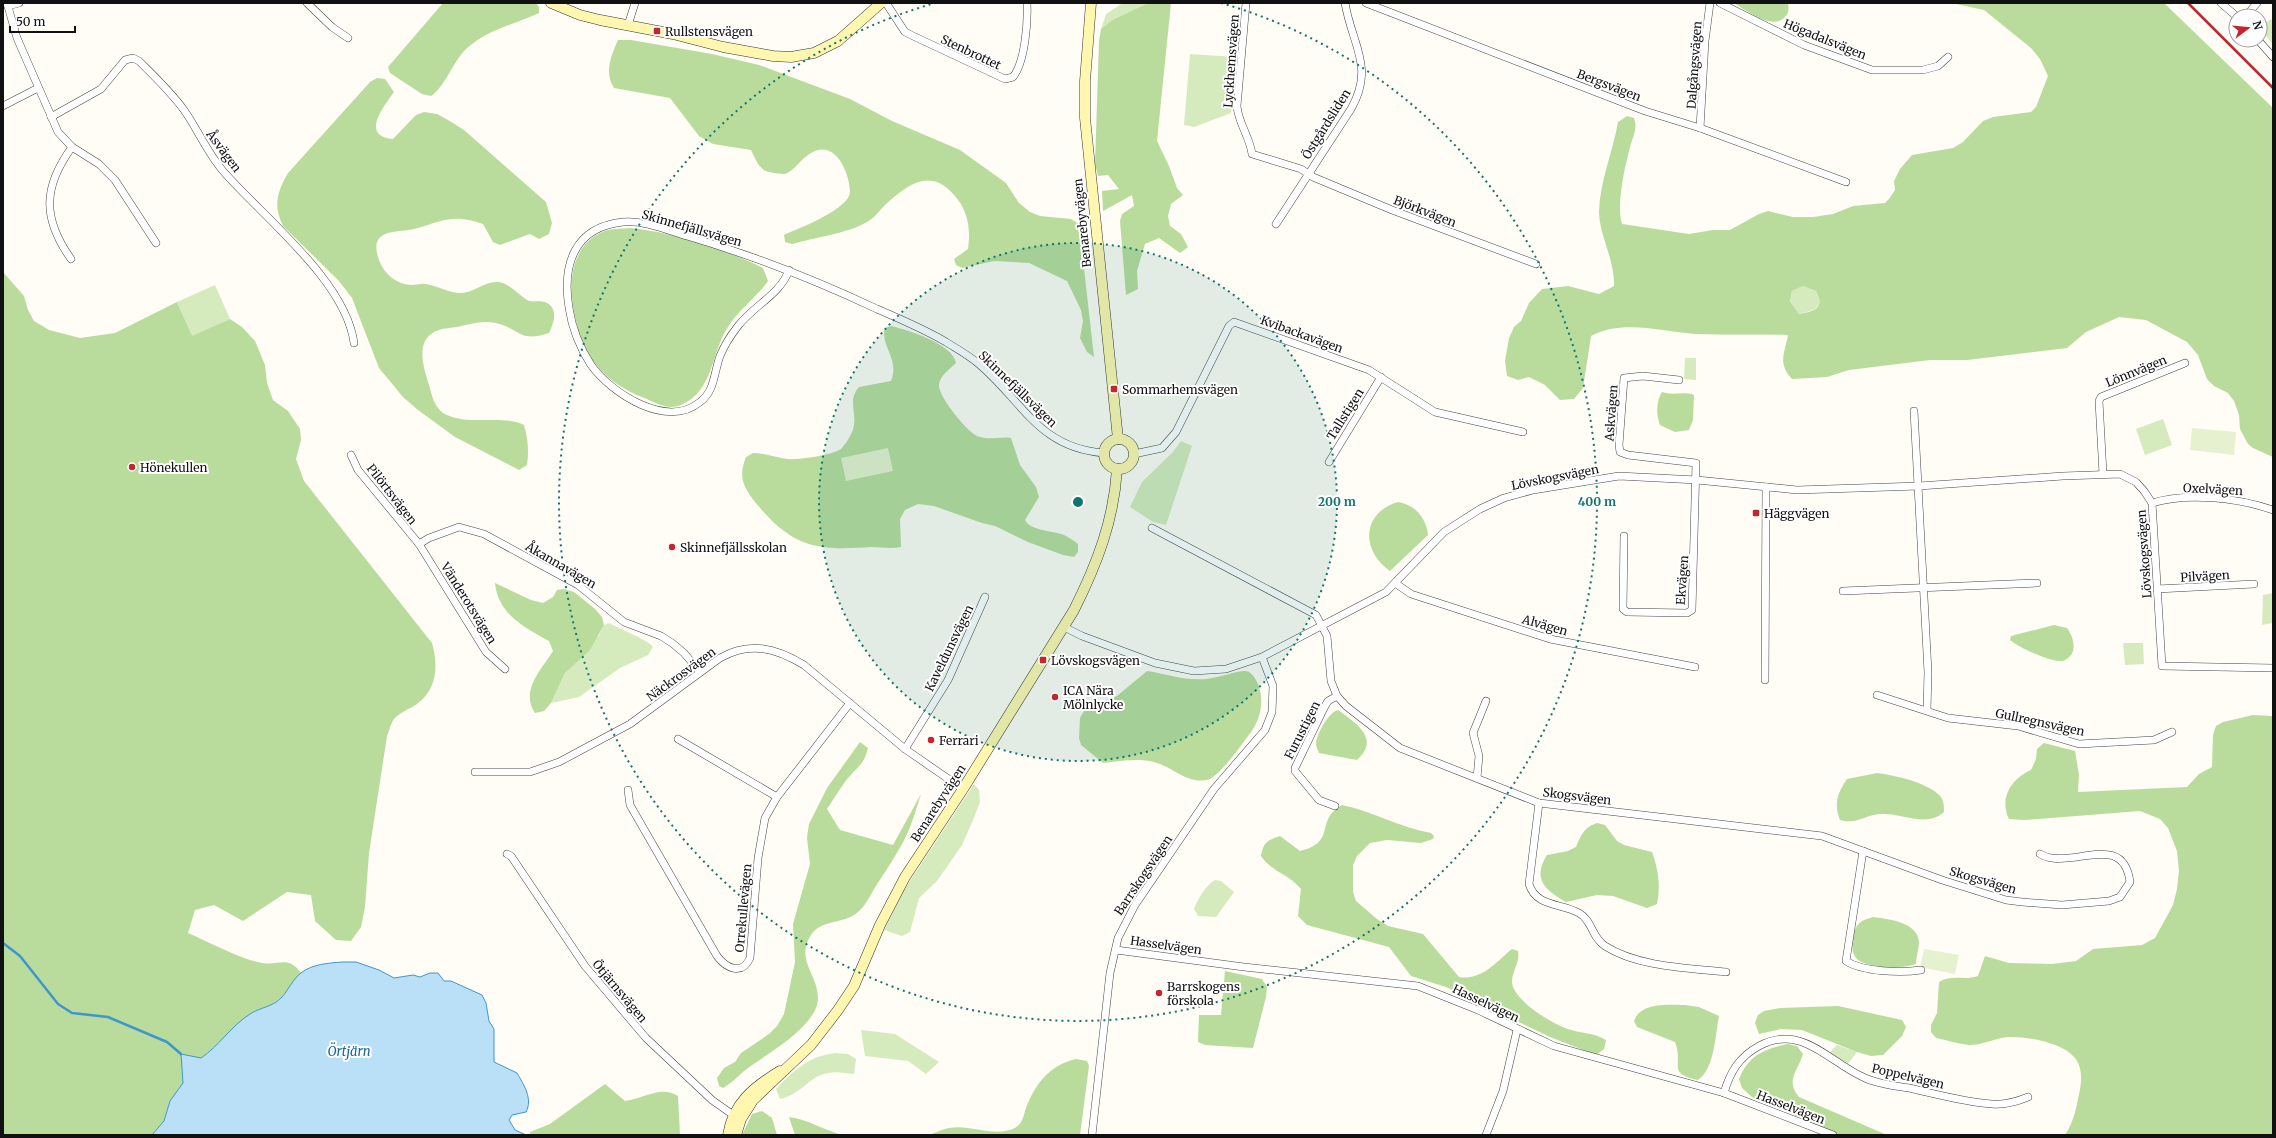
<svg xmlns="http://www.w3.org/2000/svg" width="2276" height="1138" font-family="Merriweather,serif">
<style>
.green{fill:#d5ebbd}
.forest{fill:#b9dc9c;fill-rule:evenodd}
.pitch{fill:#e6f2cf}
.water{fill:#b9e0f7;stroke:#3f96cf}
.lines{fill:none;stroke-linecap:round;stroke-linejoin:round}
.stream{stroke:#3f96cf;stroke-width:2.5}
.street-casing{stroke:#444;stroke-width:8}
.secondary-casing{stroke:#333;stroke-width:11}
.street{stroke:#fff;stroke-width:7}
.secondary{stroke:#fff6b0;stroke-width:10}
.rail{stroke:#c4262e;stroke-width:2.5}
.ring{fill:none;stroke:#0f766e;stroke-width:2;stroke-dasharray:2 4}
.poi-dot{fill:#c4262e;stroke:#fff;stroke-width:1.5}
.labels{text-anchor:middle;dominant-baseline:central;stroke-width:4;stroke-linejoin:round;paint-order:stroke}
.poi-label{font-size:12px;fill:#111;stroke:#fff;text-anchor:start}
.street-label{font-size:12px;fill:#111;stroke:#fff}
.water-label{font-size:13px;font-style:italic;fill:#1768a6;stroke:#fff}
.centre{fill:#0f766e;stroke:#fff;stroke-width:2}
.ring-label{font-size:12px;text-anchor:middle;font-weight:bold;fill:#0f766e;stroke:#fff;stroke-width:4;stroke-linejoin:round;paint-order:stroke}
</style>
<rect width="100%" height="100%" fill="#fffdf5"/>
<g class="green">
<path d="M1123,3h25l-36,17 -11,9 5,-15z"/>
<path d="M2271,19l2,2v23l-7,-8 -4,-11z"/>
<path d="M1190,54l46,3 -5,56 -37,14 -10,-2z"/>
<path d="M215,285l15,34 -38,18 -15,-35z"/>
<path d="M1803,286l13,5c10,18 -3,19 -17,23l-9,-11 2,-12z"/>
<path d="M1685,358h11v22l-12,-1z"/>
<path d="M2163,419l9,26 -27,10 -9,-26z"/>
<path d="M1181,441l11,5 -26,79 -13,-3 -23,-15 12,-25 31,-30z"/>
<path d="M2273,593v30l-11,2 1,-30z"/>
<path d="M609,623c9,5 41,18 44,24l-5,8 -28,13 -41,29 -28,6 14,-30 34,-38 5,-10z"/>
<path d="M2123,643h20l1,21 -19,1z"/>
<path d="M974,784l5,6 1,12 -7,18 -11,25 -25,36 -18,17 -9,34 -8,4 -18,-6 20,-40z"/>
<path d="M1215,880l6,1 13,11 -18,25 -18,-1 -4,-7c3,-9 12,-24 21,-29z"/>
<path d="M861,1030l34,4 44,28 -13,12 -18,-13 -43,-5z"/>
<path d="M1837,1045l20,7 -10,13 -18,-12z"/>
<path d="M835,1053l13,1 8,5 -2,15c-8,-1 -18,-3 -25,-1 -19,2 -28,22 -49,26l-4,-10c17,-18 33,-33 59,-36z"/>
</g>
<g class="forest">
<path d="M443,3h93l3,4v6c-26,12 -51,16 -73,36 -14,14 -21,38 -35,47l-9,-2 -32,-21 -2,-6z"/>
<path d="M1148,3h23l-14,138 12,25 8,22 6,7 -12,9 -3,12 2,10 11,8 7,13 -8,6 -21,-15 -14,6 -8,27 1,18 -12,6 -6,-74 2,-7 12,-8 -2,-11 -29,16 -1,-20 17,-2 -11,-14 -10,1 -3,-12 4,-123 2,-12 11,-9z"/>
<path d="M1734,3h54c1,6 1,10 -3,14 -13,14 -39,-7 -51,-14z"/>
<path d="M1951,3h213l109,105v349l-20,-9 -5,-4 -8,-15 -1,-14 -5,-14 -6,-8 -14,-7 -7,-7 -9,-24 -11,-13 -41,-22 -27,-3 -33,15 -19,16 -100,12h-37l-81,10 -22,7 -35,2c-15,-16 -7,-26 -4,-44 -30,-1 -61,0 -92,-1 -35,-2 -72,-15 -105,2l-8,52 -9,11 -14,1 -15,-15 -16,-8 -11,3 -11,-4 -2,-15 4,-23 5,-11 7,-6 8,-18 13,-14 26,-3 31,8 15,-8c1,-26 -15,-51 -15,-75 1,-30 14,-60 19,-89l9,-6 7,2c4,11 -1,18 -4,29 -5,19 -14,59 -8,77l67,10 24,-4h17l29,-16 9,-3 25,6h20l20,-3 20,-8 32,-3 4,-4 6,-9 -1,-9 6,-12 12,-14 41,-7 10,-6 20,-21 10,-4 38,-5 5,-5 12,-31 -8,-17 -9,-11 -47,-38zM1803,286l13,5c10,18 -3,20 -17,23l-9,-12 2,-11z"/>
<path d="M618,40h13l81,14 47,11 91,34 42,22 68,29 46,33 13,20 11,9 10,4 31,3 8,5 15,133 -7,-5 -7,-14 3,-17 -2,-11 -14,-29 -38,-18 -35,-2 -32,7 -6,-3 -2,-6 14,-10c3,-20 0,-39 -14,-54 -24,-28 -47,-10 -69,10 -6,6 -11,14 -20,18 -17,10 -52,15 -73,21l-7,-2 -1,-7c15,-7 67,-26 66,-44 -1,-20 -16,-55 -42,-36 -8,5 -14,16 -23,19 -4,0 -12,-1 -16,-2 -10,-2 -14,-14 -18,-22l-38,-6 -14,-8 -29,-38 -56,-10c-10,-15 -3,-32 4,-48z"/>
<path d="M377,78l8,1 9,13c-9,13 -35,44 -1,47l23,-24 8,-3 13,2 11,6 16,10 82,72 6,21 -3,11 -10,5 -9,-5 -30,11 -7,-3 -10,-18c-28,-10 -39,-4 -65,4 -19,6 -51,-2 -39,32 5,14 17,24 32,25 5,0 10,-2 15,-1 12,2 23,9 35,9 12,0 23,-11 35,-11 13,0 21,12 31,18 6,3 12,0 18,2 14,6 9,21 4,31 -30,10 -28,-4 -53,-10 -14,-3 -26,1 -39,4 -6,1 -13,1 -18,3 -25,8 -16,36 -10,55 3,11 6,25 18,30 26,11 54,-1 77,10 4,14 5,26 3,40l-8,5 -64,-33 -37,-27 -15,-13 -24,-29 -27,-70 -13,-17 -56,-55c-10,-20 -6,-34 5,-53l82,-91z"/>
<path d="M631,228c44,5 92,20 132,40l5,13c-12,17 -29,28 -40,46 -17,25 -14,64 -47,78 -12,5 -24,-1 -34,-6 -25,-9 -45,-23 -59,-45 -7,-10 -10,-25 -13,-37 -7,-30 -6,-70 27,-85 9,-4 20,-3 29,-4z"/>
<path d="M3,272l21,24 4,14 6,11 15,9 31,8 35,-5 62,-31 15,34 38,-17 12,8 13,14 10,24 2,18 6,17 15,11 12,18 1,11 -5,19 8,22 128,162c6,21 6,46 -15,61 -7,5 -17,8 -23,15 -3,4 -5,12 -7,17l-18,117 -4,54 -4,20 -10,14 -15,-1 -21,-19 -4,-26 -24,-3 -44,29 -29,-16 -19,5 -7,23c21,9 52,26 74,30 17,3 26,-8 39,10 -10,12 -18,25 -31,34 -6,4 -15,3 -21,8 -17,13 -31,31 -48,43l-20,-4 2,29 -13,18 -6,20 -12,14h-149z"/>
<path d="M891,326c17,4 62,18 65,37 -7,7 -16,12 -17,22 -1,11 28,47 38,51 12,5 23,0 34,2l9,27 16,22 3,10 -14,23c4,10 27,11 36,14 6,2 12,6 17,10v8l-4,5 -11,-2 -35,-13 -33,-16 -13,-3 -48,-17 -16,-2 -13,6 -5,9 1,28c-11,2 -20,0 -30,0 -56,4 -79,0 -116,-45 -12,-16 -17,-25 -9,-45l7,-4c12,0 23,5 35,6 10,1 47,-4 54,-11 5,-6 11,-15 12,-23 2,-16 -6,-25 5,-38l32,-6c9,-22 -11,-35 -6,-53z"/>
<path d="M1662,392c11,4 21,-1 32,3l-1,25 -4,10 -14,2 -15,-7c-4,-11 -4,-23 2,-33z"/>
<path d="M1398,502c18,3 28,16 30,33l-38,36c-29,-20 -29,-58 8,-69z"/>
<path d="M495,583l36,17 12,3 10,-6 4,-7 7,-1 10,3 21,17 7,8 2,8 -14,25 -25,23 -14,30 -7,8 -9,2c-15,-22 6,-43 18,-62l-4,-10c-25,-14 -51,-27 -54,-58z"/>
<path d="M2054,625l13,3c5,7 8,15 6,23 -2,6 -8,11 -14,10 -13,-1 -39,-13 -49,-21l1,-4z"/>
<path d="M1147,671c20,3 39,10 59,8 12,-1 30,-8 39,-8 5,0 9,5 11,9 10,18 5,41 -8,56 -7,10 -30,42 -41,44 -20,4 -34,-13 -53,-18 -17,-4 -33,-1 -51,1l-22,-18 -2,-7 1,-20 4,-7 6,-5 27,-10z"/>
<path d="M1338,710c18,13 43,29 19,50l-38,-7c-1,-3 -3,-7 -3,-9 1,-11 12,-31 22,-34z"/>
<path d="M2253,715l20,1v419h-208c9,-13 12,-30 15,-46 2,-10 2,-24 -6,-32 -11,-14 -48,-21 -66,-20 -13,1 -25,8 -39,8 -11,-1 -22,-5 -33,-7l-5,-6v-7l6,-12 2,-31c13,-8 25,-1 39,-6l7,-20 24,7 43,1 24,-3 17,-12 49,-4 13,-7 18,-33 4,-16 2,-18 -2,-20 -9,-23 -8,-9 -20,-8 -116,9 -15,-1c-10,-21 2,-40 22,-49l5,-11 1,-10 7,-6 31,8 4,24 -1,17 109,-5 12,-13 13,-7 1,-32 3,-9 7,-4z"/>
<path d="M860,742l8,6c-4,17 -10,18 -19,29 -8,9 -15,22 -22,32l13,21 53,15 28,-51c-4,13 -8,26 -13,38 -9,20 -22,38 -34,57 -5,9 -11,21 -20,26 -14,9 -33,5 -43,20 -16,25 7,39 7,63 0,29 -54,57 -74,73 -7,6 -12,12 -21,17l-4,-2 -2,-8 7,-10 11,-6 6,-9 28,-19 8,-8 7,-12 11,-52 -2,-38 17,-60 -3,-26 2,-14 18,-36z"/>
<path d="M1877,773c17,2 53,10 64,24 3,4 3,11 3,15 -17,16 -42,1 -62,2 -17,0 -24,11 -42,6 -6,-17 -3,-26 7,-41z"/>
<path d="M1342,805c31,6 58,23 89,28l3,3 -1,3 -12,4 -34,-3 -17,3 -13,13 -4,9v27l3,9 21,18 11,7 35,8 36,43c23,4 38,-16 53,-28l6,2c3,14 -11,25 -4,38 9,17 37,34 54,40 14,5 24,3 38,11l-2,9 -8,6 -46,-18 -104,-50 -35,-11 -22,-29 -82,-22 -9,-9 3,-27c-13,-16 -28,-16 -40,-33 2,-13 6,-16 19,-20l20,15c38,-9 14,-31 42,-46z"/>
<path d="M1597,823l8,2 12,16 7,4 28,7c6,16 9,35 5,52l-10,4 -34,-12 -16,-1 -31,7c-21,-12 -34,-23 -19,-47l21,-4 8,-4c5,-12 8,-20 21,-24z"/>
<path d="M1873,917c15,2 45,5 46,25 0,7 -3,15 -3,22 -15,5 -48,6 -60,-6 -6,-7 -4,-26 1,-32 4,-6 10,-7 16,-9z"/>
<path d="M1225,971l37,8 5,8 -1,10 -13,51 -48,-3 -7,-3 1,-27h22z"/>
<path d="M1685,1005l14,2 20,9c-4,20 -4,52 -21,64 -32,-7 -14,-14 -23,-38l-38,-15 -3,-6c7,-19 34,-16 51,-16z"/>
<path d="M1838,1006l64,14 4,7 -4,9 -19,19 -12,1 -14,-4 -55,-22 -21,-1 -22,5 -4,-11 3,-8 6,-4 16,-3z"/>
<path d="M1787,1044l10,2 6,8c-5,17 -18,26 -4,43l88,38h-47l-88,-38 -10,-9 -3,-9c10,-24 24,-29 48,-35z"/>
<path d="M1076,1059l11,2 2,5 -9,69h-151c6,-2 13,-6 20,-7 22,-4 45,10 66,0 7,-4 8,-10 10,-17 9,-26 24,-46 51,-52z"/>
<path d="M605,1084l20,17c20,-3 36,-16 53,-5l2,39h-150v-3l20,-8z"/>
<path d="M762,1111l10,7 5,17h-35l10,-21z"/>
<path d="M789,1117c18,2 35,13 53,18h-47z"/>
</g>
<g class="pitch">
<path d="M2192,428l44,4 -2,23 -44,-5z"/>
<path d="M888,448l5,23 -47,10 -5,-23z"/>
<path d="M1924,949l35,6 -4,19 -35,-7z"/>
</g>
<path class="water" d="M342,962h14l23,8 15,8 19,-3 7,2 10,-4h8l6,8h7l31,14 4,8 3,18 5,8v33l23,11c7,12 16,26 9,39l-14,3 -3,5 6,10 11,5h-374l12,-14 6,-20 13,-18 -2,-29 20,4c18,-12 30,-32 49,-44 11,-7 23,-7 32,-17 7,-8 11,-18 19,-24 11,-9 28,-10 41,-11z"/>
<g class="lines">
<path class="stream" d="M3,943l17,13 38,48 14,9 36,4 59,25 14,12"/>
<defs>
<g id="street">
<path d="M7,3l10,35 41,94 14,15 27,17 16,16 41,63"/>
<path d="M307,3l25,24 16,11"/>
<path d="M886,3l19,29 6,3 94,44 8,-2c12,-15 15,-55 14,-74"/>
<path d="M1246,3l-9,103c1,17 13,31 15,48l49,15 12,8 79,33 144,54"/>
<path d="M1366,3l279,108 55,17 146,54"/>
<path d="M1720,3l84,42 68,25h51l15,-4 10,-9"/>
<path d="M2221,3l15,13"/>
<path d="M8,6l11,-3"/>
<path d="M2246,16l11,-13"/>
<path d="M628,25l7,-22"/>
<path d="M2258,40l15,17"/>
<path d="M3,106l35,-18"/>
<path d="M51,117l50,-28 24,-29 8,-2 6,3c15,15 32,31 45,49 14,20 23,42 39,61 40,46 123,110 131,172"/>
<path d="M1700,128l5,-87 5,-38"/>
<path d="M1276,224l75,-115c24,-42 1,-64 -6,-106"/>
<path d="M71,259c-29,-41 -28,-72 1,-112"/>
<path d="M789,270c-9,25 -35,35 -51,56 -7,9 -14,20 -18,30 -6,16 -5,35 -20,46 -33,27 -88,-8 -109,-37 -11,-17 -19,-37 -22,-57 -7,-43 5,-81 54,-86 21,-2 44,8 64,14 65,19 128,44 190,73 23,10 47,20 69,33 11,7 24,14 34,23 44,38 59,83 124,88"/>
<path d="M1914,411l14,261 -1,38"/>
<path d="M1134,454l28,-6 14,-16 53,-106 5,-4 135,48 66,42 88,20"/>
<path d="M351,455l7,15 61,74 67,108 19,17"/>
<path d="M1329,462l52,-85"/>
<path d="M2103,474l-4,-73 2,-4 84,-34"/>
<path d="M2152,503c35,-11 87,-5 121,7"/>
<path d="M1152,528l164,87 11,21 4,45 6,15 9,10 54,42 139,55 283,33 120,44 64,20 16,2 40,3 47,-4 11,-4 10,-15c-6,-47 -49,-19 -78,-24 -4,0 -8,-2 -12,-4"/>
<path d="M1624,536l-1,73 4,3 60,1 5,-3 4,-147 -68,-8 -8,-3 -1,-7 5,-67 19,-2 36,4"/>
<path d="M419,544l10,-6 30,-11 25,7 94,51 46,37 37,14 11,7 12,10 16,19"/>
<path d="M1395,583l16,11 139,45 145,28"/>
<path d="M2157,589l97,-5"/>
<path d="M1843,591l194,-8"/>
<path d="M1064,627l18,9 73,27 39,8 32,-2 36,-12 124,-65 58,-60 36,-23 24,-11 29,-8 86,-14 78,4 100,10 122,-4 144,-10 57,-2 16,8 8,9 8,12 10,163 111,2"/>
<path d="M1765,680l1,-193"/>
<path d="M1877,695l71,23 70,8 61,18 75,-4 18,-8"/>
<path d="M678,739l99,58"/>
<path d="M905,749l43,-69 37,-83"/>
<path d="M475,772h55l29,-10 71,-38 90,-66c30,-17 56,-10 84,7l101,84 58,40"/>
<path d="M1477,778l2,-22 -6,-23 13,-32"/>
<path d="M628,790l2,15 87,151c9,12 25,20 33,2l8,-100 7,-40 12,-21 73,-94"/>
<path d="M1539,803l-10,81c7,23 32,19 50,29 13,7 13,25 26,33 33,21 82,22 121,26"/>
<path d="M1335,806l-16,-6 -24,-29v-3l29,-60 4,-7 9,-5"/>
<path d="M1863,851l-17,110c17,11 55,12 75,9"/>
<path d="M507,854l4,2 74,110 61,72 66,62 24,17"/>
<path d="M1116,950l128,17 174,19 60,24 76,36 170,47 109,42"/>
<path d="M1724,1093c6,-21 15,-36 35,-47 43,-23 69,16 106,32 13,6 30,8 44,10 27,6 55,14 83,16 13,1 24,-2 36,-7"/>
<path d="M1092,1135l18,-162 8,-35 17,-33 79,-116 51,-59 7,-18 1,-26 -11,-29"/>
<path d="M1486,1135l17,-44 14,-61"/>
</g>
<g id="secondary">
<path d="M551,3l29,12 20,5 73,14 50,13 50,9 18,1 23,-4 24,-12 43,-38"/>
<path d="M1091,3l-6,78v37l33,321"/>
<circle cx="1119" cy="454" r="15"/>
<path d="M728,1135c5,-32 26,-48 52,-64"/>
<path d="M736,1135l5,-16 12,-19 58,-55 27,-35 16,-24 26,-61 25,-48 58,-88 111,-179c23,-46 40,-90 43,-141"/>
</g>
</defs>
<use href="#street" class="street-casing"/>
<use href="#secondary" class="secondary-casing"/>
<use href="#street" class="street"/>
<use href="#secondary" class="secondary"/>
<path class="rail" d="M2188,3l85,85"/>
</g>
<circle cx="1078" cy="502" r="259" fill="#0f766e" fill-opacity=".12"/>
<g class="ring">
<circle cx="1078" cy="502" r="259"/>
<path d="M1221 3A519 519 0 1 1 935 3"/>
</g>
<g class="poi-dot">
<rect x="653" y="27" width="8" height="8" rx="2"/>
<rect x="1110" y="385" width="8" height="8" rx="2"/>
<circle cx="132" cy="467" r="4"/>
<rect x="1752" y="509" width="8" height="8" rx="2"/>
<circle cx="672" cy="547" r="4"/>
<rect x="1039" y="656" width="8" height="8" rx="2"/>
<circle cx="1055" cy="697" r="4"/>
<circle cx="931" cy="740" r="4"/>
<circle cx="1159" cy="993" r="4"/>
</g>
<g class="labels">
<g class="poi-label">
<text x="665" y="31">Rullstensvägen</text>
<text x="1122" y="389">Sommarhemsvägen</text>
<text x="140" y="467">Hönekullen</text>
<text x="1764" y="513">Häggvägen</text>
<text x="680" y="547">Skinnefjällsskolan</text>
<text x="1051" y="660">Lövskogsvägen</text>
<text x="1063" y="690">ICA Nära<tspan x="1063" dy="14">Mölnlycke</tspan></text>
<text x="939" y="740">Ferrari</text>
<text x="1167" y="986">Barrskogens<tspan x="1167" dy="14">förskola</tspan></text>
</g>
<g class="street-label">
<text transform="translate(1825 39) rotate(22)">Högadalsvägen</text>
<text transform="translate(971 52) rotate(25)">Stenbrottet</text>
<text transform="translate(1231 61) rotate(-86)">Lyckhemsvägen</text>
<text transform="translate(1694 65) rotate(-86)">Dalgångsvägen</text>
<text transform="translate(1609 85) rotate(21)">Bergsvägen</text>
<text transform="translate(1326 124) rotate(-58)">Östgårdsliden</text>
<text transform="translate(224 151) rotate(53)">Åsvägen</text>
<text transform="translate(1425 211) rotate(21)">Björkvägen</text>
<text transform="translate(1082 223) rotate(-96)">Benarebyvägen</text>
<text transform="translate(692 228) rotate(16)">Skinnefjällsvägen</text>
<text transform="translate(1302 334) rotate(20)">Kvibackavägen</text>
<text transform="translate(2136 371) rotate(-22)">Lönnvägen</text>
<text transform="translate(1018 389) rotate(44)">Skinnefjällsvägen</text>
<text transform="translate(1611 413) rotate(-86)">Askvägen</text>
<text transform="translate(1345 414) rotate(-58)">Tallstigen</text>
<text transform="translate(1555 477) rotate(-11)">Lövskogsvägen</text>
<text transform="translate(2213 489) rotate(3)">Oxelvägen</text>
<text transform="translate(392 494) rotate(52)">Pilörtsvägen</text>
<text transform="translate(2144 554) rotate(-94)">Lövskogsvägen</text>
<text transform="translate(561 565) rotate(30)">Åkannavägen</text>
<text transform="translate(2205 576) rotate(-3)">Pilvägen</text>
<text transform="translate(1682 580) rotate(-86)">Ekvägen</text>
<text transform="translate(469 603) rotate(58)">Vänderotsvägen</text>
<text transform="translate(1545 625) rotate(16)">Alvägen</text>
<text transform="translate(949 648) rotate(-64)">Kaveldunsvägen</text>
<text transform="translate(681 674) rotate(-36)">Näckrosvägen</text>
<text transform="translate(2040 722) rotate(12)">Gullregnsvägen</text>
<text transform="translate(1302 730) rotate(-63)">Furustigen</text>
<text transform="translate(1577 796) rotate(7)">Skogsvägen</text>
<text transform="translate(938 803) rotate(-57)">Benarebyvägen</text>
<text transform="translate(1143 875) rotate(-56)">Barrskogsvägen</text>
<text transform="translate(1983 880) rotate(16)">Skogsvägen</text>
<text transform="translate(743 908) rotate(-85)">Orrekullevägen</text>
<text transform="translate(1166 945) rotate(8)">Hasselvägen</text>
<text transform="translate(620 991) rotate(50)">Ötjärnsvägen</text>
<text transform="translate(1486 1003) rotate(25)">Hasselvägen</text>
<text transform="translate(1908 1076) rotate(13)">Poppelvägen</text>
<text transform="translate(1791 1107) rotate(21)">Hasselvägen</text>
</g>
<g class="water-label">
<text x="349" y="1051">Örtjärn</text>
</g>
</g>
<circle cx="1078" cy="502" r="6" class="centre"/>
<g class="ring-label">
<text x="1337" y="506">200 m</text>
<text x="1597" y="506">400 m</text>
</g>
<rect width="2276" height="1138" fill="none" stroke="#111111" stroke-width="8"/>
<g transform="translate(2248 28) rotate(74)"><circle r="19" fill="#ffffff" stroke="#a0a0a0"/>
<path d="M0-3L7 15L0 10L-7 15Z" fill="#c4262e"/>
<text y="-6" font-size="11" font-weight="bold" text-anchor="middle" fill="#111111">N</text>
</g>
<path d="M10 26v6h65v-6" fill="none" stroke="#111111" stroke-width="2"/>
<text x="16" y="26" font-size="12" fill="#111111" stroke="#ffffff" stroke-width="3" paint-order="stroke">50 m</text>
</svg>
